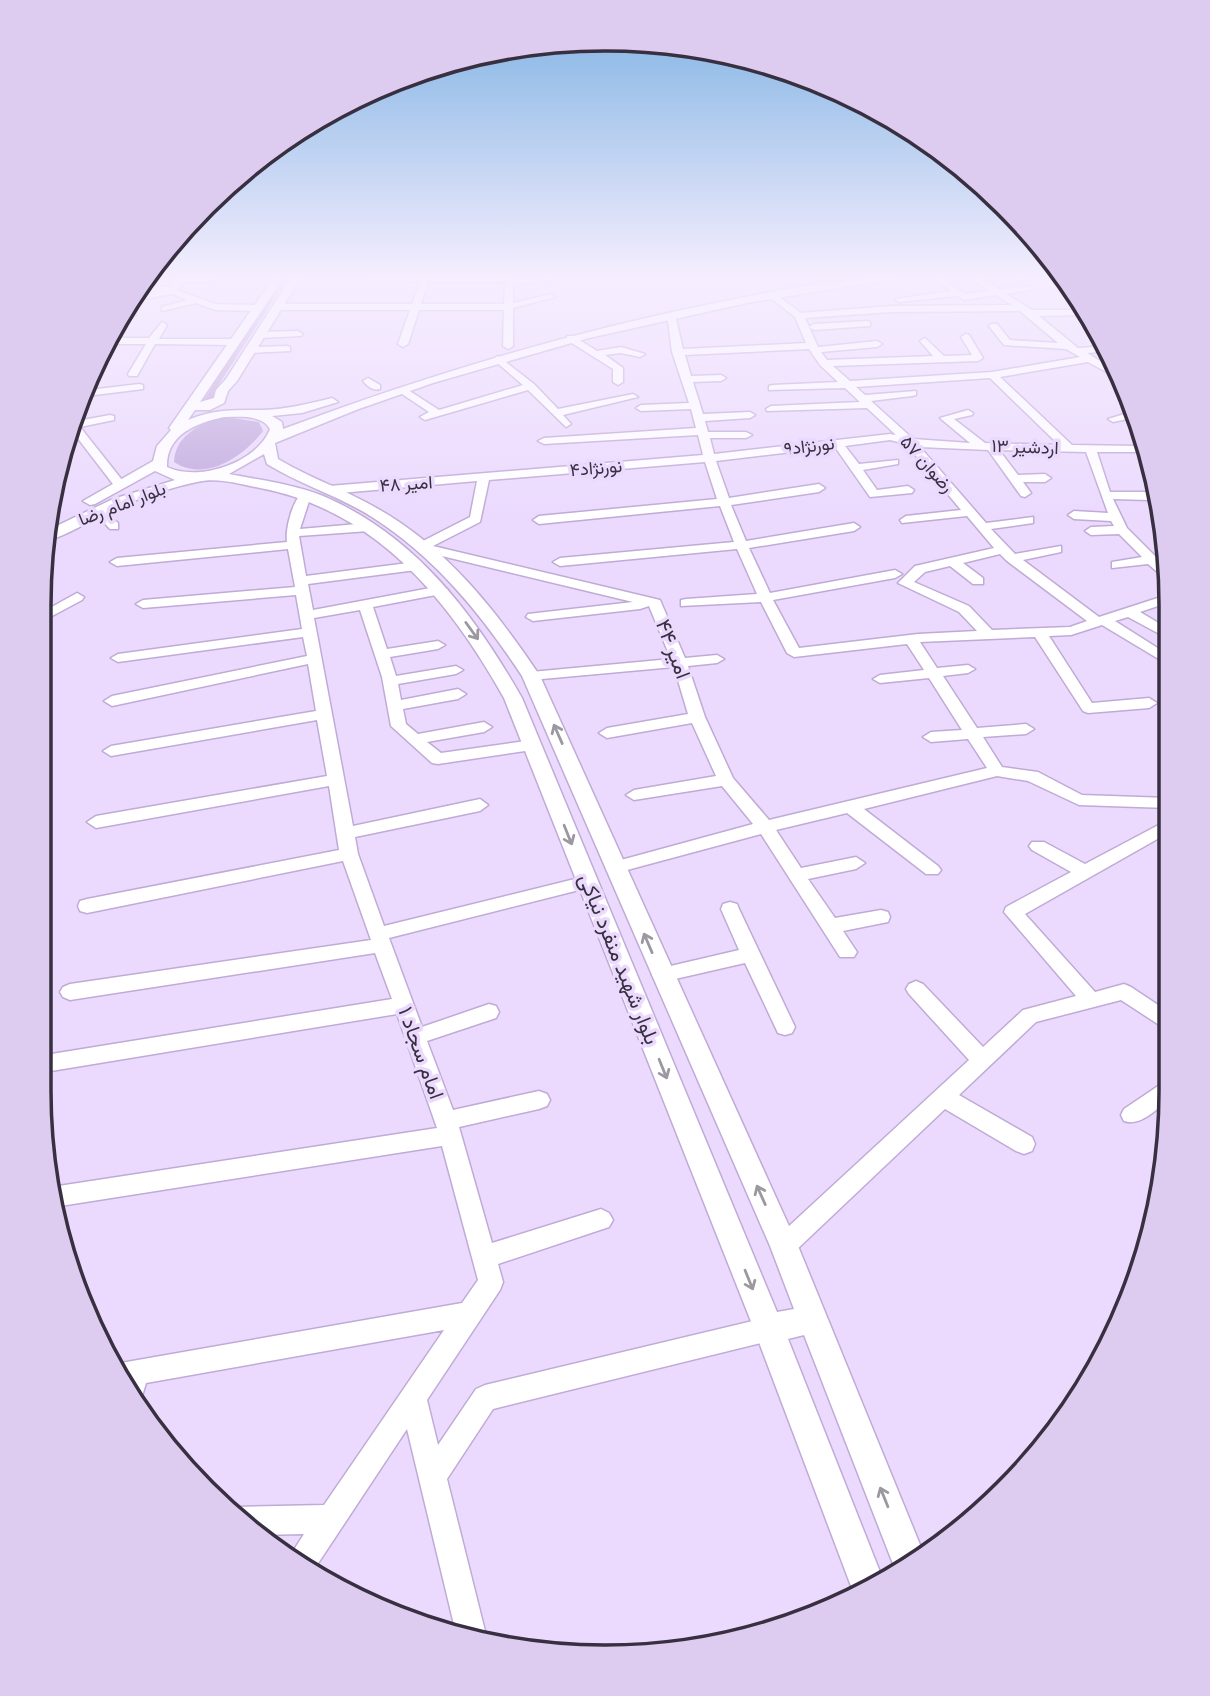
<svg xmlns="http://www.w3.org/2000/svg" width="1210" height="1696" font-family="'Fira Sans Condensed',Vazirmatn,sans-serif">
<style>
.green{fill:#c3acde}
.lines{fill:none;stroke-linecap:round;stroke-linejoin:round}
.minor-casing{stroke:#bfabd6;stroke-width:3}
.major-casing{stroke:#bfabd6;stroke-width:3}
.minor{fill:#fff;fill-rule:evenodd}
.major{fill:#fff;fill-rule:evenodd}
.oneway{stroke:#9c98a0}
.labels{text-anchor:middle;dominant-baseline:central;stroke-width:7;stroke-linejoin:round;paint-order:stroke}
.far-street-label{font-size:18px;fill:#383041;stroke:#ebdafe}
.street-label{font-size:21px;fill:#383041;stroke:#ebdafe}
.rim{fill:none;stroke:#383041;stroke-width:3.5}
</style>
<rect width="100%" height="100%" fill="#ebdafe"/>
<g class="green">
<path d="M282,276h7l-73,113 -2,11 -11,1z"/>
<path d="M226,417l33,5 4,9c-19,25 -57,52 -89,31 1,-28 29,-40 52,-45z"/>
</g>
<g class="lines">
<defs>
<g id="minor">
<path d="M179,276h40l-6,6h-29l-7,8 39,14 42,1 5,3 -5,3 -43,-1 -19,-7 -34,8v-4l25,-7 -15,-6 -41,7 5,-5 20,-4 -17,-1 4,-5 27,1z"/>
<path d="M372,276h141v4l65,-4 -65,9v18l38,-9 4,3 -42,11v38l-5,3 -5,-3 1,-36h-85l-11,34 -5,3 -5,-3 12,-34h-132l-5,-3 5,-3h134l8,-22 -51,-1zM428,282h77l-1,22h-83z"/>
<path d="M930,276h10l25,18 24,-3 -21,-15h11l20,13 32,-3v4l-25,4 26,16h52l3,5 -48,1 39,32 29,-2 4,5 -24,2 31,19 3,8 -33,-18 -88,15 72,68 69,1 1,6h-45l13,40h39l6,4 -6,4 -36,-1 14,29 40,40v12l-19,-16 -36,4v-6l30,-5 -23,-23 -28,1 -6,-4 6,-4 23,-1 -3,-5 -37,-2 -6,-4 6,-4 34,2 -22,-61 -87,-2 19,25 27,-1 6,4 -6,4h-22l8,11 -6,4 -4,-1 -33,-46 -68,-3 66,76 47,-6v6l-42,6 24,25 46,-8v6l-38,8 76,57 68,-22v8l-27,9 27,16v10l-39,-21 -13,4 52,33v10l-65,-39 -31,10 -22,1 43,67 57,-5 8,5 -8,5 -61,5 -5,-2 -48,-74 -115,5 17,26 31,-3 7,4 -7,4 -25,3 34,52 49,-4 8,5 -8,5 -43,3 19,30 36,5 44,23 86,3v10l-89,-3 -51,-24 -31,-5 -133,33 74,57 3,4 -3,4h-12l-79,-61 -71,17 25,38 55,-11 9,6 -9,6 -48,10 27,39 46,-8 7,2 2,5 -2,5 -45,9 14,21 -3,5h-14l-79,-123 -145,39 -6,-2 -3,-4 3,-4 143,-39 -31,-38 -88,14 -8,-5 8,-5 82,-14 -24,-53 -85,15 -8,-5 8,-5 81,-14 -14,-47 -143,13 -7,-4 7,-4 140,-13 -22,-53 -9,3 -107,12 -7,-4 2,-3 105,-12 -216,-52v-6l53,-27 7,-36 -148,13 -6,-4 6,-4 374,-31 -5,-20 -154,9 -6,-3 6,-3 152,-10 -5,-19 -50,2 -5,-3 5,-3 48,-2 -17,-51 -5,-39 8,2 8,34 123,-6 -11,-26 -27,-21 -1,-2 4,-3 30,22 90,-7 121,-1 -16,-10 -32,5 -6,-4 -59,6 -4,-3 56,-8zM1020,311l38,32 -48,-3 -13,-16h-6l-2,2 15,19 62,4 14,8 -88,15 -142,9 -17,-15 145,-5 5,-3 -14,-23 -3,-1 -5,3 11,18 -28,1 -19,-18 -5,3 13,15 -106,4 -6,-8 56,-5 5,-3 -5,-3 -59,6 -13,-29 86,-6zM809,349l11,16 18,17 -65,3 -4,1v4l76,-2 15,14 -89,4 -5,3 1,2 100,-3 29,27 -6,-1 -176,20 -4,-16h36l6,-3 -6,-3h-38l-3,-11 45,-3 5,-3 -5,-3 -47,2 -10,-32 28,-1 5,-3 -5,-3 -30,1 -6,-21zM990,378l69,67 -74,-2 -31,-24 18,-4 1,-2 -5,-3 -28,8 30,25 -57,-4 -42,-38 41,-5 4,-1v-4l-51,4 -9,-8zM890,440l16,4 55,66 -55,6 -6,4 2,3 65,-7 27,32 -79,18 -17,17 61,29 18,19 -59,3 -119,14 -26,-48 122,-22 7,-4 -7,-4 -125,23 -21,-45 105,-17 6,-4 -6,-4 -108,18 -15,-36 88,-13 6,-4 -6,-4 -90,14 -13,-37 119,-14 35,50 42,-4 2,-3 -6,-4 -31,4 -14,-20 35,-6v-4l-39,4 -14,-18zM705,462l12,37 -178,17 -6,4 6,4 181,-18 14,36 -174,16 -7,4 7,4 177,-17 20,45 -71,5 -5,1v6l80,-4 26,51 7,4 113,-13 17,26 -44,5 -7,4 7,4 49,-5 33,52 -31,2 -8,5 8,5 37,-3 19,29 -218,52 -36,-42 -28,-61 -17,-51 29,-3 7,-4 -7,-4 -32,3 -25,-58 -227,-54 47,-24 9,-42zM1000,554l7,7 80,60 -17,6 -78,3 -23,-24 -55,-24 11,-10 25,-6 23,18h10v-6l-20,-15z"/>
<path d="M127,307l9,4v4l-20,5 9,-7 -2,-2z"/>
<path d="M867,321l3,1v4l-56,4 -5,-3 5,-3z"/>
<path d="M162,322l5,3 -8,14h76l5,3 -5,3 -80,-1 -18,32h-8l-1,-2 18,-30h-40l2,-6h41z"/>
<path d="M298,331l5,3 -2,2 -41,2 -5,-3 5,-3z"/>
<path d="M567,336h6l24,15 24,-4 24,7 -5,3 -19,-4 -16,2 18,13v14l-5,3 -5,-3v-13l-46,-29z"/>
<path d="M287,346l3,1v4l-39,2 -5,-3 5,-3z"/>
<path d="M498,356l36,28 24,25 75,-15 5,3 -75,18 8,9 -5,3 -38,-37 -103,30 -5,-3 9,-5 -33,-22 9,-2 34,22 84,-25 -28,-24 -2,-2z"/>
<path d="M368,378l12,7v4c-7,2 -13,-3 -17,-8z"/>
<path d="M139,384l4,1v4l-56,7 2,-6z"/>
<path d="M1131,412l1,6 -19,4 -5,-3z"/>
<path d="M110,415l4,1v4l-34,7 46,58 -6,4 -4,-1 -43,-56 4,-11z"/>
<path d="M305,491l6,4 -11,34 69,-6 6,4 -6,4 -70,5 7,40 110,-14 7,4 -7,4 -108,14 5,26 128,-24 7,4 -7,4 -68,13 14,42 51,-8 7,4 -7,4 -48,8 6,19 60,-10 7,4 -7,4 -58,10 3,16 57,-11 8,5 -8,5 -55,10 3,15 12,10 66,-12 8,5 -8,5 -57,10 14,11 91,-13 8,5 -8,5 -94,14 -6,-1 -41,-37 -9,-49 -22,-67 -46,8 39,208 127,-27 8,6 -8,6 -125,26 3,17 26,72 203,-50 6,2 3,4 -3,4 -6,2 -198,50 33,89 67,-23 7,2 3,6 -3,6 -69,23 26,69 86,-19 8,3 3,6 -3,6 -8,3 -80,18 33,116 109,-34 8,4 4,7 -4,7 -111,37 5,18 -3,8 -73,110 11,45 38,-56 9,-4 284,-68 9,3 4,9 -4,9 -9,3 -276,68 -46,70 40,160 -2,4 -29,-10 -49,-204 -94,142 -23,-15 14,-22 -46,1 -31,-23 10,-5 87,-2 120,-175 -298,53 -7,23 -3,2 -21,-44 347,-61 16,-23 -36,-134 -388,61 -2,-20 385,-59 -40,-114 -358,59v-17l353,-57 -17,-46 -305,47 -7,-3 -3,-5 3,-5 7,-3 301,-44 -28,-79 -256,52 -7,-2 -2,-5 2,-5 7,-2 252,-49 -10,-64 -233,42 -9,-6 9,-6 231,-40 -10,-56 -206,36 -8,-5 8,-5 205,-35 -8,-47 -196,42 -8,-5 8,-5 195,-40 -4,-19 -185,25 -7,-4 7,-4 184,-25 -6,-34 -153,13 -7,-4 7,-4 152,-13 -7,-38 -171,17 -7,-4 7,-4 170,-16c-2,-13 6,-45 18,-51z"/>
<path d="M100,507l18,16v6h-8l-14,-15 -2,-3z"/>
<path d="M77,593l7,4 -2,3 -43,23v-9z"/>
<path d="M1168,820v13l-143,81 70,78 29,-8 7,3 39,26v19l-49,-32 -85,22 -77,73 73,42 3,7 -3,7 -8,3 -8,-3 -71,-42 -153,145 -8,3 -8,-3 -4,-8 4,-8 193,-178 -60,-66 -3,-5 3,-5 7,-3 7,3 60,63 40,-37 53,-14 -72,-84 2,-5 65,-35 -39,-22 -3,-4 3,-4h12l41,22z"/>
<path d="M730,902l7,2 2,5 56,118 -3,6 -7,2 -7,-2 -33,-70 -83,19 -7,-2 -3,-5 3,-5 7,-2 77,-18 -18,-41 2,-5z"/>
<path d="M1170,1078v21c-13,9 -29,28 -46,22l-3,-6 3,-6z"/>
</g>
<path id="major" d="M275,276h10l-85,126 14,-4 2,-8 10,-11 66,-103h10l-65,105 -9,10 -4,12 -14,7h-15l-7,10c23,-10 42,-10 66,-10 26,1 53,-6 78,-12l6,4 -36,11 -30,3 10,6 1,7c141,-53 284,-96 432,-126 65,-13 132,-27 199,-27l-167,27 -158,35 -156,45 -77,27 -81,33 3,16c33,20 69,31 102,51 68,39 117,102 160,166l258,570 125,306 -28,17 -91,-234 -16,4 94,238 -28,17 -100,-265 -250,-631c-55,-98 -128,-188 -244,-210 -21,-4 -43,-11 -63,-6 -24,5 -52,14 -75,24 -26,10 -51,29 -77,35l1,-10 67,-32 62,-19 -20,-9 -60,33 -5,1 -7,-4 70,-40 4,-15 14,-16 -2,-2zM224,417c15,0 38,-3 46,12 -13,34 -72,53 -103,38 -1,-32 29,-44 57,-50zM264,454l3,10c34,21 72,32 105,53 63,40 110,98 150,159l248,570 24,63 -17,3 -255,-614c-48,-84 -107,-163 -199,-202 -30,-12 -63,-16 -94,-22z"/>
</defs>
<use href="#minor" class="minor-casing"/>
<use href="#major" class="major-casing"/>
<use href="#minor" class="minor"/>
<use href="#major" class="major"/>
</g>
<defs><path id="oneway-shaft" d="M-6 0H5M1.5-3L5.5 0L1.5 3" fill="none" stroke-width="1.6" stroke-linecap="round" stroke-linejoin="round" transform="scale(1.75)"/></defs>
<g class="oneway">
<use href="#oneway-shaft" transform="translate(472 631) rotate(54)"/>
<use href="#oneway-shaft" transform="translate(558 734) rotate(-114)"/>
<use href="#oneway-shaft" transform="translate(568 835) rotate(68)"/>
<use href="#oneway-shaft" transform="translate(648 943) rotate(-113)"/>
<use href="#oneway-shaft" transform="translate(663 1069) rotate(68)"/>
<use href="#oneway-shaft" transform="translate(761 1195) rotate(-114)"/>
<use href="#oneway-shaft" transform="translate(749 1280) rotate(68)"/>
<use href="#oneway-shaft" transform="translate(884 1497) rotate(-112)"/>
</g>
<linearGradient id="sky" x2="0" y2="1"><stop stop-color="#7cb1e2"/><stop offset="0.54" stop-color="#f6eeff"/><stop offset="1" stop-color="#f6eeff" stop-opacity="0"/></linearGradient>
<rect width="1210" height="514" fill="url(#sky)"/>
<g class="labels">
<g class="far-street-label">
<text transform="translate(809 446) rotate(-7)">نورنژاد۹</text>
<text transform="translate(1025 447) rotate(2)">اردشیر ۱۳</text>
<text transform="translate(927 464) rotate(48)">رضوان ۵۷</text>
<text transform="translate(596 468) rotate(-5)">نورنژاد۴</text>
<text transform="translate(406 484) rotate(-4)">امیر ۴۸</text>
<text transform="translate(122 504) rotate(-21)">بلوار امام رضا</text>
</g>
<g class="street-label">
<text transform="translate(673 649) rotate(69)">امیر ۴۴</text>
<text transform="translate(619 959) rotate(68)">بلوار شهید منفرد نیاکی</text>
<text transform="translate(421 1053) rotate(70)">امام سجاد ۱</text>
</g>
</g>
<path d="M0 0H1210V1696H0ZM605 51H605A554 554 0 0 1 1159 605V1091A554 554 0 0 1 605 1645H605A554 554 0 0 1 51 1091V605A554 554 0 0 1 605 51Z" fill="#ddccef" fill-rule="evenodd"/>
<path class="rim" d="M605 51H605A554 554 0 0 1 1159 605V1091A554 554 0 0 1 605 1645H605A554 554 0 0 1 51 1091V605A554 554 0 0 1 605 51Z"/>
</svg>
